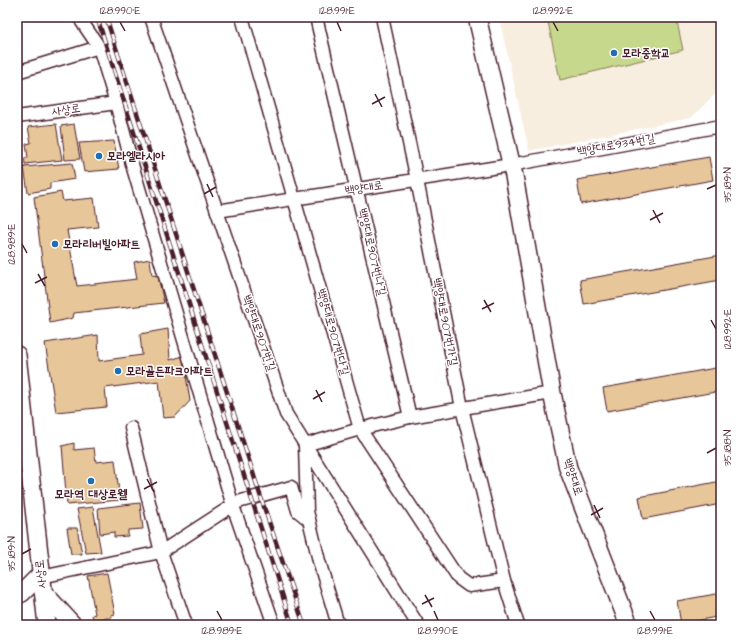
<svg xmlns="http://www.w3.org/2000/svg" width="738" height="642" font-family="'Architects Daughter','Poor Story',sans-serif">
<style>
.built{fill:#f8eee0}
.green{fill:#c6d88c;stroke:#887c5c}
.building{fill:#e7c699;stroke:#4a1f2b}
.lines{fill:none;stroke-linecap:round;stroke-linejoin:round}
.street-casing{stroke:#4a1f2b;stroke-width:15}
.secondary-casing{stroke:#4a1f2b;stroke-width:20}
.street{stroke:#fff;stroke-width:12}
.secondary{stroke:#fff;stroke-width:17}
.rail-casing{stroke:#4a1f2b;stroke-width:4.5}
.rail{stroke:#fff;stroke-width:3;stroke-dasharray:9;stroke-linecap:butt}
.ticks{fill:none;stroke:#4a1f2b;stroke-width:1.5}
.poi-dot{fill:#1f6fb2;stroke:#fff;stroke-width:1.5}
.labels{text-anchor:middle;dominant-baseline:central;stroke-width:3;stroke-linejoin:round;paint-order:stroke}
.poi-label{font-size:12px;font-weight:bold;fill:#4a1f2b;stroke:#fff;text-anchor:start}
.street-label{font-size:12px;fill:#4a1f2b;stroke:#fff}
.neatline{fill:none;stroke:#4a1f2b;stroke-width:1.5}
.ticks-label{font-size:10px;text-anchor:middle;fill:#4a1f2b}
</style>
<rect width="100%" height="100%" fill="#fff"/>
<filter id="ink" filterUnits="userSpaceOnUse"><feTurbulence type="fractalNoise" baseFrequency=".025" numOctaves="2"/><feDisplacementMap in="SourceGraphic" scale="8" xChannelSelector="R" yChannelSelector="G"/><feConvolveMatrix kernelMatrix="1 2 1 2 8 2 1 2 1" color-interpolation-filters="sRGB"/></filter>
<g filter="url(#ink)">
<path class="built" d="M499,17h222v71l-30,30 -162,33z"/>
<path class="green" d="M547,17h129l7,33 -123,30z"/>
<g class="building">
<path d="M713,17h8v3l-6,3z"/>
<path d="M56,124l6,36 -37,4 -1,-6h4l-2,-14 5,-1 -3,-16z"/>
<path d="M74,124l6,35 -15,1 -4,-34z"/>
<path d="M114,141l5,28 -35,3 -5,-29z"/>
<path d="M709,157l4,23 -132,24 -4,-24z"/>
<path d="M72,163l3,16 -25,4v6l-22,4 -4,-26z"/>
<path d="M61,192l2,9 31,-3 4,29 -31,3 10,56 60,-7 -3,-17 16,-3 2,16 6,1 6,27 -90,10 -1,5 -23,5 -16,-126z"/>
<path d="M721,255v25l-137,24 -4,-24z"/>
<path d="M168,329l2,31 13,-4 7,45 -15,16 -12,1 -4,-37 -54,7 2,19 -51,5 -11,-69 53,-8 1,26 43,-6 -2,-21z"/>
<path d="M721,367v24l-114,20 -4,-23z"/>
<path d="M74,443v7l20,-2 2,14 19,-2 5,40 -53,5 -5,-59z"/>
<path d="M721,481v23l-78,15 -4,-22z"/>
<path d="M140,503l3,26 -15,1v6l-14,1v-5l-14,2 -2,-26z"/>
<path d="M93,507l8,45 -15,1 -9,-44z"/>
<path d="M67,528h10l5,26h-11z"/>
<path d="M107,573l8,41 -4,1v3l-18,1 -1,-4 3,-1 -7,-38z"/>
<path d="M721,593v23l-40,8 -4,-23z"/>
</g>
<g class="lines">
<defs>
<g id="street">
<path d="M81,17l1,5 17,25 17,56 17,65 100,338 41,119"/>
<path d="M151,17l135,397 132,211"/>
<path d="M242,17l118,412 98,149 11,8 35,-5"/>
<path d="M316,17l94,400"/>
<path d="M382,17l35,163 45,228 42,173 14,44"/>
<path d="M17,72l82,-25"/>
<path d="M17,117l99,-14"/>
<path d="M217,211l294,-46 210,-39"/>
<path d="M131,428l30,124 25,73"/>
<path d="M41,577l120,-25 77,-50 53,-15 7,24 11,9"/>
<path d="M338,625l-19,-64 -12,-50 -2,-66 55,-16 50,-12 142,-24"/>
</g>
<g id="secondary">
<path d="M477,17l37,159 38,217 16,75 61,157"/>
<path d="M17,355l30,270"/>
<path d="M43,592l30,33"/>
<path d="M17,595l5,-2 19,-19"/>
</g>
</defs>
<use href="#street" class="street-casing"/>
<use href="#secondary" class="secondary-casing"/>
<use href="#street" class="street"/>
<use href="#secondary" class="secondary"/>
<defs>
<g id="rail">
<path d="M97,17l195,608"/>
<path d="M106,17l158,490 40,118"/>
</g>
</defs>
<use href="#rail" class="rail-casing"/>
<use href="#rail" class="rail"/>
</g>
</g>
<path class="ticks" d="M120,22l5,9M337,22l4,9M553,22l5,9M375,94l7,13M372,104l13,-7M207,184l6,13M707,189l9,-4M204,194l12,-7M653,210l7,13M650,220l13,-7M22,244l5,9M38,274l7,12M35,283l12,-6M484,300l7,12M482,309l12,-6M711,320l5,9M316,390l6,12M313,399l12,-7M707,453l9,-5M147,479l7,13M144,489l13,-7M594,505l6,13M591,515l12,-7M22,554l9,-5M425,595l7,12M422,604l12,-6M217,611l5,9M434,611l4,9M650,611l5,9"/>
<g class="poi-dot">
<circle cx="614" cy="53" r="4"/>
<circle cx="99" cy="156" r="4"/>
<circle cx="55" cy="244" r="4"/>
<circle cx="118" cy="371" r="4"/>
<circle cx="91" cy="481" r="4"/>
</g>
<g class="labels">
<g class="poi-label">
<text x="622" y="53">모라중학교</text>
<text x="107" y="156">모라엘라시아</text>
<text x="63" y="244">모라리버빌아파트</text>
<text x="126" y="371">모라골든파크아파트</text>
<text x="91" y="494" text-anchor="middle">모라역 대상로웰</text>
</g>
<g class="street-label">
<text transform="translate(66 110) rotate(-8)">사상로</text>
<text transform="translate(616 145) rotate(-10)">백양대로934번길</text>
<text transform="translate(364 188) rotate(-9)">백양대로</text>
<text transform="translate(372 252) rotate(77)">백양대로907번나길</text>
<text transform="translate(445 322) rotate(79)">백양대로907번가길</text>
<text transform="translate(333 332) rotate(74)">백양대로907번다길</text>
<text transform="translate(259 333) rotate(71)">백양대로907번길</text>
<text transform="translate(573 477) rotate(71)">백양대로</text>
<text transform="translate(41 574) rotate(-96)">사상로</text>
</g>
</g>
<rect width="738" height="642" fill="none" stroke="#fff" stroke-width="44"/>
<rect x="22" y="22" width="694" height="598" class="neatline"/>
<g class="ticks-label">
<text x="120" y="14">128.990°E</text>
<text x="337" y="14">128.991°E</text>
<text x="553" y="14">128.992°E</text>
<text transform="translate(727 185) rotate(-90)" y="4">35.189°N</text>
<text transform="translate(11 244) rotate(-90)" y="4">128.989°E</text>
<text transform="translate(727 329) rotate(-90)" y="4">128.992°E</text>
<text transform="translate(727 448) rotate(-90)" y="4">35.188°N</text>
<text transform="translate(11 554) rotate(-90)" y="4">35.189°N</text>
<text x="222" y="634">128.989°E</text>
<text x="438" y="634">128.990°E</text>
<text x="655" y="634">128.991°E</text>
</g>
</svg>
